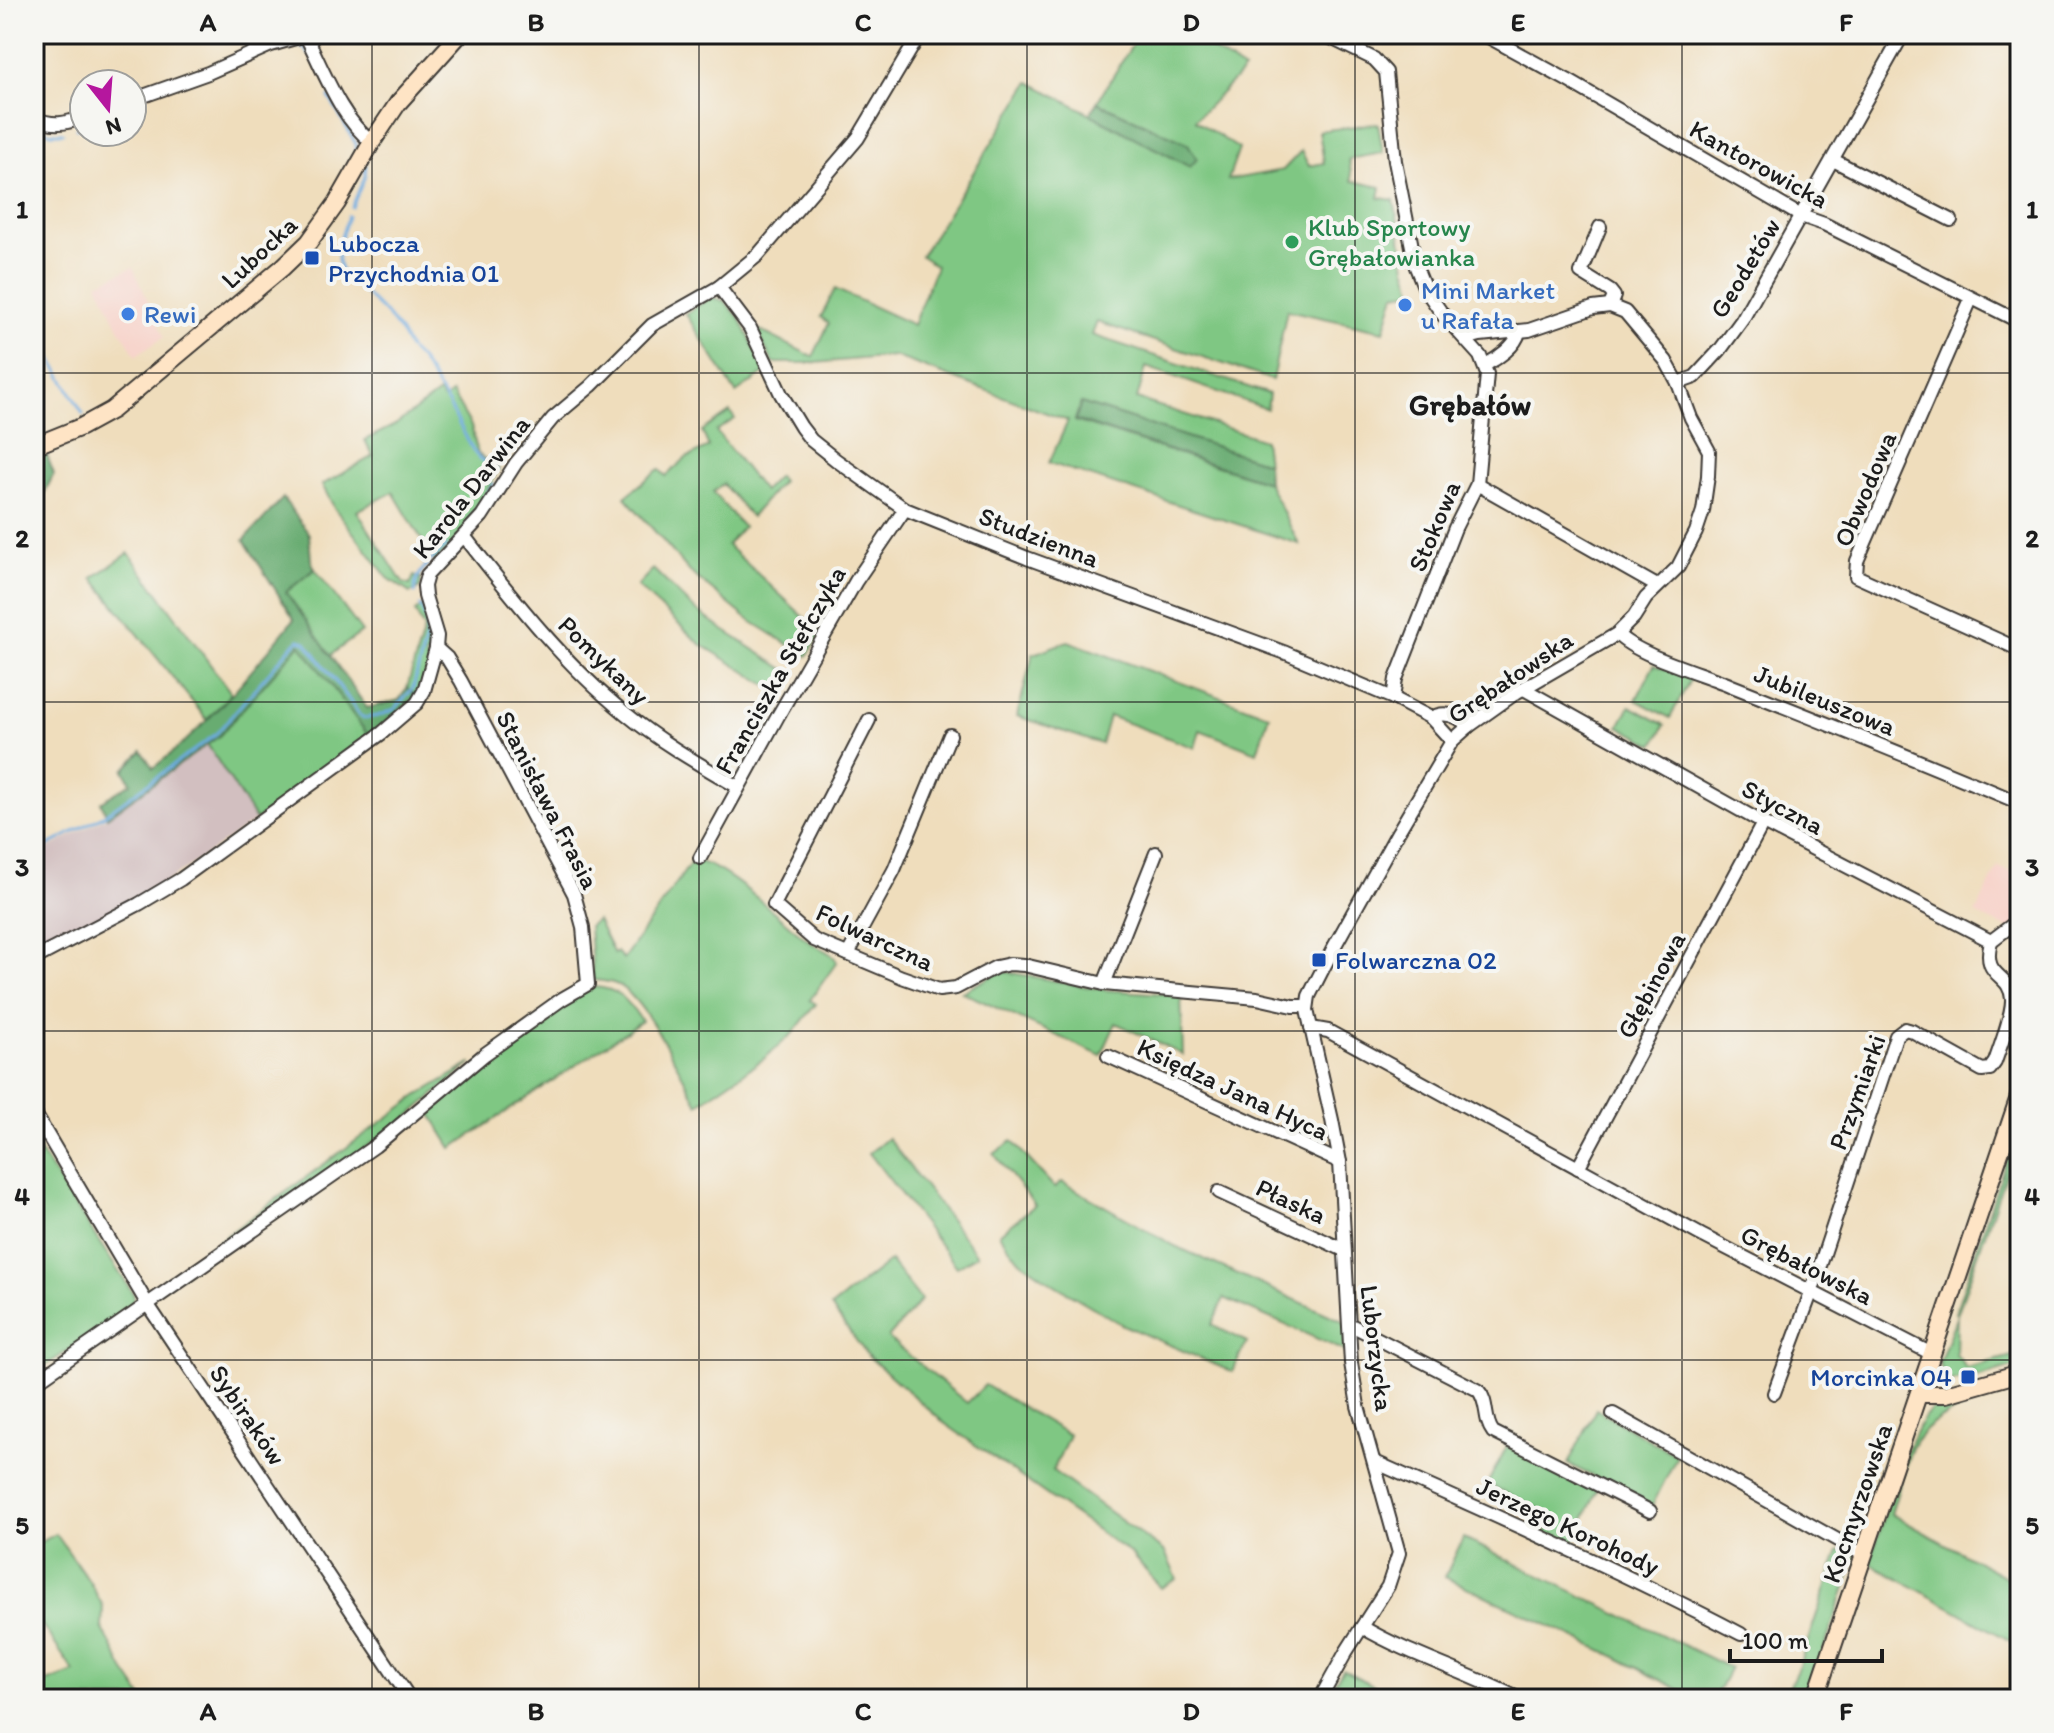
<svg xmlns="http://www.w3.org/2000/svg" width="2054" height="1733" font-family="Itim,sans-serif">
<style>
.built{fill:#f7d1c8}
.industrial{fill:#d2bfc0}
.green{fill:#7fc783;stroke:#4e7250;stroke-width:2}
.forest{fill:#67ac71;stroke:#426446;stroke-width:2}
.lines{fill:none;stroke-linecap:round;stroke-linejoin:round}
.stream{stroke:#6daadf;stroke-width:3}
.street-casing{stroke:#3c3934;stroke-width:16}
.secondary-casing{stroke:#3c3934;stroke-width:20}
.street{stroke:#fff;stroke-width:12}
.secondary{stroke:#fee4c5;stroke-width:16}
.grid{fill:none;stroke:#1c1c1c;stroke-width:2;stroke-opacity:0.55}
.leisure-dot{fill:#2e9e5b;stroke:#f6f6f2;stroke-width:3}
.transit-dot{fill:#1a4fb4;stroke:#f6f6f2;stroke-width:3}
.shop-dot{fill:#3f7fe0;stroke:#f6f6f2;stroke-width:3}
.labels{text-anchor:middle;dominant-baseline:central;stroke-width:8;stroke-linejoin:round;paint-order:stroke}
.street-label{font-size:26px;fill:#1c1c1c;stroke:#f6f6f2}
.leisure-label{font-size:26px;fill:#27864d;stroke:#f6f6f2;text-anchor:start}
.transit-label{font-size:26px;fill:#164399;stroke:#f6f6f2;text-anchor:start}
.shop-label{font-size:26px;fill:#366cbe;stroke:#f6f6f2;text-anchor:start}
.quarter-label{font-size:30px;font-weight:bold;fill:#1c1c1c;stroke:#f6f6f2}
.neatline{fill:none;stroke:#1c1c1c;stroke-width:3}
.grid-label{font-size:26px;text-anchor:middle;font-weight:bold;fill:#1c1c1c}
</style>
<rect width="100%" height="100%" fill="#f6f6f2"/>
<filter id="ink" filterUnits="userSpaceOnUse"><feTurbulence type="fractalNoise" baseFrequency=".0125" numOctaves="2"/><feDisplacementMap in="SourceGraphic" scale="16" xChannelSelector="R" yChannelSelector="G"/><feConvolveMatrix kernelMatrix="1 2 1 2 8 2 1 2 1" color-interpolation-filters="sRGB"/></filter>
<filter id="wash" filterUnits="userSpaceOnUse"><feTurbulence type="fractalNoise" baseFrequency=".006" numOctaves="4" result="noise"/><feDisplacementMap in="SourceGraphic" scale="32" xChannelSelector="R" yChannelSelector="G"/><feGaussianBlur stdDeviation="1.8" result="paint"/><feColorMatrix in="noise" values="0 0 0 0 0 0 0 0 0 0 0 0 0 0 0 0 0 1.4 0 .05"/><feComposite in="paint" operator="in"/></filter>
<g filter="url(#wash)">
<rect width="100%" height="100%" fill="#efddbc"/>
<g class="built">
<path d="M133,267l31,70 -28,19 -18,-30 -20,-43z"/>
<path d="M1998,867l22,8v49l-6,7 -39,-17z"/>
</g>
<path class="industrial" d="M207,744l49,76 -103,71 -119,61v-96l73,-39z"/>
<g class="green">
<path d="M1139,34h48l57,36 -49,50 44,29 -11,31 55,-10 18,-19 8,15 15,-3 -5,-32 59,-8 5,30 -34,6 3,22 29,6 -2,11 15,2 12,67 8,24 -19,3 -11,37 -97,-21 -15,70 -175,-58 -5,13 177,59 -2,15 -121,-42 -9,32 127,41 3,23 -186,-60 -6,18 193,61 31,62 -250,-81 19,-42 -174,-65 -79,7h-42l-18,-35 58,29 16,-34 -8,-6 14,-28 78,36 23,-59 -15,-10 109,-174 160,84 -2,-22 -91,-42z"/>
<path d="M711,297l13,4 16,17 26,54 -30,21 -50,-79z"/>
<path d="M439,393l5,7 8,-7 19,33 7,28 21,15 -37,66 -27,27 -42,-70 -36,19 46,72 7,2 4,-9 7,3 -1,9 -10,5 -22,-15 -53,-69 -13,-24 51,-29 -8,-16 30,-15z"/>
<path d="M730,412l5,7 -19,12 47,60 15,-15 4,5 -31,36 -28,-33 -10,8 30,35 -16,18 94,88 -14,23 -61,-38 -56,-46 -65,-75 34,-28 7,7 20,-18 23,-11 -7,-16z"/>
<path d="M129,553l102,140 -24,27 -114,-142z"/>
<path d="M315,569l47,63 -33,24 -43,-64z"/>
<path d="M653,569l39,38 27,20 76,49 -12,19 -84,-52 -62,-57z"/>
<path d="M424,605l10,42 -9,9 7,11 -15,29 -10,-8 17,-59 -9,-17z"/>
<path d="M1068,641l201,74 -12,37 -57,-22 -5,18 -86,-32 -8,28 -84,-28 16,-62z"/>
<path d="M300,643l69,93 -113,84 -49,-76 12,-8z"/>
<path d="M1654,665l37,13 -21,40 -34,-18z"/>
<path d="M1630,706l35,19 -11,20 -35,-19z"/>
<path d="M692,861c32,0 93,64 121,83 10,6 19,8 24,18l-27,38 6,4 -23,29 -28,25 -67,46c-16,-29 -53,-105 -80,-119 -8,-4 -16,-4 -25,-5l-4,-54 8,-6 17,34 3,-2 6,7z"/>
<path d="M1001,971l104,19 76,5 2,60 -67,-32 -15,33 -139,-64z"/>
<path d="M595,987c26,2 32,14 47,34l-190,127 -25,-40 73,-61 81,-54z"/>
<path d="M472,1063l-71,60 -246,171 -7,-1 269,-197z"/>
<path d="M2020,1119v14l-63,182 -1,39 10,14 54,-14v11l-44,13 -2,-5 -12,3 -1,3 -13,3 -9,-18 18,-49 -2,-2z"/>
<path d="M888,1138l89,117 -20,12 -88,-114z"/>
<path d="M1012,1141l43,47 7,-6 113,64 170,76v29l-121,-53 -12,27 35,17 -15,30 -109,-47 -68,-40 -37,-26 -19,-25 36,-29 -41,-51z"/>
<path d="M34,1143l100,152 -3,15 -97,63z"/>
<path d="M890,1261l31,39 -33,38 79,65 18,-18 84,50 -16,36 112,81 12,27 -16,9 -30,-34 -187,-131 -76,-67 -37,-49z"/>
<path d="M2020,1382v8c-33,9 -93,23 -108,58 -9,21 -14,45 -21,66l129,71v61l-150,-83c11,-35 36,-133 62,-153 18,-14 44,-14 65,-20 8,-2 15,-5 23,-8z"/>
<path d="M1596,1409l81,47 -25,50 -84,-42z"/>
<path d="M1507,1446l91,42 -26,58 -27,-12 8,-19 -66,-31z"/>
<path d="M56,1534l33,47 14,25 -1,21 22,43 20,29h-104l4,-16 30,-11 -34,-50 -1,-12 -5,-6v-59z"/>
<path d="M1463,1538l267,130 -16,31h-17l-81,-42 -171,-80z"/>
<path d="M1839,1550l17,5 -49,144h-24l16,-33z"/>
<path d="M1343,1670l58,29h-77z"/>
</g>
<g class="forest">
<path d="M1097,102l91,42 9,15 -7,8 -100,-53z"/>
<path d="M1081,403l186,60 1,19 -193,-62z"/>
<path d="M44,448l10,26 -10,20 -10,12v-53z"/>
<path d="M283,498l26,36 2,26 4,9 -29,23 81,116 32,-8 8,-12 10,8 -48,40 -69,-92 -81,92 -112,81 -6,-15 30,-19 -7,-13 18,-19 11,17c55,-41 98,-96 141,-149l-50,-79z"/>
</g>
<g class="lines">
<g class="stream">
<path d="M292,44l12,4 5,6"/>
<path d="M329,97l27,47v10"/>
<path d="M34,125l17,8h12"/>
<path d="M76,128l8,-3"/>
<path d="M352,207l13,-31 1,-11"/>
<path d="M348,216c-5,17 -15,36 -7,54l45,44 15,19 8,16 11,10 29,46 25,47 4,5 19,13"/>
<path d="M34,328l49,86"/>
<path d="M470,520l24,-36"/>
<path d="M415,593c-2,-20 18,-34 31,-47"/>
<path d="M34,853l69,-37 112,-81 77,-89 7,-6 7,2 41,55 13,19 5,2 13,-2 17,-7 18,-21 14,-53v-13l-7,-16"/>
<path d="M34,1597l4,6"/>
</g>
</g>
</g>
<g filter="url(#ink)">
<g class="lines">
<defs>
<g id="street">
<path d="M305,34c17,33 36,86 67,108"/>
<path d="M1323,34l51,25 12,13 9,89 21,106 9,22 18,26 37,41 7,18 -10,110 -22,44 -59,151 -3,19"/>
<path d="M1483,34l84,46 234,136 23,8 196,98"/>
<path d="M1995,34l25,10"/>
<path d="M132,100l76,-27 63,-28 35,-10"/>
<path d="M34,118c19,8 31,6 50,-1"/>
<path d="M1833,160l118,60"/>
<path d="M1600,227l-19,46 29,18 4,5 -4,10"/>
<path d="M719,287l31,41 31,66 20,33 10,13 25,20 69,49 122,49 259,95 107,45 38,20 21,23"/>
<path d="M1971,299l-114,262 -1,15 160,72h4"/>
<path d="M1485,365c12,-6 31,-19 34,-33"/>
<path d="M1678,383l17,-6 25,-27 22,-30 161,-286"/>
<path d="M1477,484l180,102"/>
<path d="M464,536c49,62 99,127 161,177 35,29 74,51 113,74"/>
<path d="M1617,634c21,22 85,39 115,52 96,38 193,77 288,117"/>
<path d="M1524,689l239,134 228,118 29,-22"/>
<path d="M1431,718c14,-8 27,-2 38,8"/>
<path d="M869,720l-95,185 40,35 88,37 37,13 17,-2 40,-21 14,-3 14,1 80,19 153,14 36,8h14"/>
<path d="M700,858l78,-142 78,-135 49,-72"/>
<path d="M848,954l46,-84 56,-135"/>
<path d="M34,959l105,-55 42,-25 201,-146 35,-30 7,-12 12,-43 1,-12 -12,-40 -1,-10 3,-11 55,-59 34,-53 37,-45 38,-32 61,-61 67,-38 39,-32 100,-117 62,-104"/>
<path d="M1104,984l52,-131"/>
<path d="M1311,1028l17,3 373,204 231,119"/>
<path d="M1108,1056l232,106"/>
<path d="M34,1112l114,193 262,394"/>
<path d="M1578,1168l185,-345"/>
<path d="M1219,1192l125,58"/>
<path d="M1349,1324l129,66c11,12 5,29 15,42l157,79"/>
<path d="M34,1383l341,-237 110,-92 77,-55 26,-15 -5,-57 -9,-33 -113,-213 -14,-23 -11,-10"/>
<path d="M1774,1393l36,-97 86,-260 9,-7 7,2 70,39 8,-1 5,-7c5,-15 18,-48 17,-63 -2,-28 -31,-19 -21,-58"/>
<path d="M1613,1414l251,141"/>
<path d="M1375,1462c123,55 246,109 366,172"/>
<path d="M1362,1627c50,29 105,45 157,72"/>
<path d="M1320,1699l26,-47 42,-66 11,-33 -41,-147 -7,-43 -11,-201 -8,-42 -25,-110 2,-14 25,-49 64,-115 54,-91 17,-15 48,-34 100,-58 17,-17 12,-19 32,-31 18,-35 7,-21 5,-35 1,-25 -18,-33 -13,-35 -12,-22 -41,-49 -15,-6 -17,2 -64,22 -49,5 -15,4"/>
</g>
<g id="secondary">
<path d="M34,446l47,-19 31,-17 171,-143 26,-25 28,-39 35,-61 26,-39 62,-69"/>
<path d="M1919,1394h27l74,-21"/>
<path d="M1815,1699l205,-605"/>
</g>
</defs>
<use href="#street" class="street-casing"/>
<use href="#secondary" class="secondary-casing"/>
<use href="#street" class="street"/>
<use href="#secondary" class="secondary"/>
</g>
</g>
<path class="grid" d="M372,34v1665M699,34v1665M1027,34v1665M1355,34v1665M1682,34v1665M34,373h1986M34,702h1986M34,1031h1986M34,1360h1986"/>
<circle class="leisure-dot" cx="1292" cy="242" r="8"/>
<g class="transit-dot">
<rect x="304" y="250" width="16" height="16" rx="4"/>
<rect x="1311" y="952" width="16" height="16" rx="4"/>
<rect x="1960" y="1369" width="16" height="16" rx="4"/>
</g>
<g class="shop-dot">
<circle cx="1405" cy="305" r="8"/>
<circle cx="128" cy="314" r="8"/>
</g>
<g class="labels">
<g class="street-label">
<text transform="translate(1759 164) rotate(29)">Kantorowicka</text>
<text transform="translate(259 252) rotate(-43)">Lubocka</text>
<text transform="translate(1745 268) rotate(-59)">Geodetów</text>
<text transform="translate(471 487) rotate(-52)">Karola Darwina</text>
<text transform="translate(1865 489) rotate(-67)">Obwodowa</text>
<text transform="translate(1434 526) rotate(-67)">Stokowa</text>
<text transform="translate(1039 537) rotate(21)">Studzienna</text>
<text transform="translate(604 660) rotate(44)">Pomykany</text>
<text transform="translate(780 670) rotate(-60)">Franciszka Stefczyka</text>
<text transform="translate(1510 677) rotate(-34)">Grębałowska</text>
<text transform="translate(1825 700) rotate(22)">Jubileuszowa</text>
<text transform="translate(548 800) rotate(63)">Stanisława Frasia</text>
<text transform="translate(1783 807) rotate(28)">Styczna</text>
<text transform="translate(875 937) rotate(25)">Folwarczna</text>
<text transform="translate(1651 985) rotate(-62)">Głębinowa</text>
<text transform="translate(1233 1089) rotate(25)">Księdza Jana Hyca</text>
<text transform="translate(1857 1092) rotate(-70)">Przymiarki</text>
<text transform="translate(1291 1201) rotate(25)">Płaska</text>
<text transform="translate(1807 1265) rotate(27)">Grębałowska</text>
<text transform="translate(1377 1348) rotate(83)">Luborzycka</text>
<text transform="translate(248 1415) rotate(56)">Sybiraków</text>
<text transform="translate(1857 1503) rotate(-71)">Kocmyrzowska</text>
<text transform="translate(1568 1526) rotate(25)">Jerzego Korohody</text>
</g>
<g class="leisure-label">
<text x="1308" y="227">Klub Sportowy<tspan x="1308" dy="30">Grębałowianka</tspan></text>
</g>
<g class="transit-label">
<text x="328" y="243">Lubocza<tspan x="328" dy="30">Przychodnia 01</tspan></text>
<text x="1335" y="960">Folwarczna 02</text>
<text x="1952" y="1377" text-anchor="end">Morcinka 04</text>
</g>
<g class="shop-label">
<text x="1421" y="290">Mini Market<tspan x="1421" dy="30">u Rafała</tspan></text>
<text x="144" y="314">Rewi</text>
</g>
<g class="quarter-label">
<text x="1470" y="404">Grębałów</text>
</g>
</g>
<rect width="2054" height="1733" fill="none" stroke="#f6f6f2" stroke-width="88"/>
<g transform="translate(108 108) rotate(163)"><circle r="38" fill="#f6f6f2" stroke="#9f9f9c" stroke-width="2"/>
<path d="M0-6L14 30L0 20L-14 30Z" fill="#b5179e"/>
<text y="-12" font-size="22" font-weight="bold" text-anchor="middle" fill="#1c1c1c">N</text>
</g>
<path d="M1730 1649v12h152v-12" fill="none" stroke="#1c1c1c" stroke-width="4"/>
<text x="1742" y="1649" font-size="24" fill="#1c1c1c" stroke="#f6f6f2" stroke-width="6" paint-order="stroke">100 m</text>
<rect x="44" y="44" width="1966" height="1645" class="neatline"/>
<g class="grid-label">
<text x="208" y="31">A</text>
<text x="536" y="31">B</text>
<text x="863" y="31">C</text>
<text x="1191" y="31">D</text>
<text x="1518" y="31">E</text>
<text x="1846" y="31">F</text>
<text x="22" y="218">1</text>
<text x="2032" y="218">1</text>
<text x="22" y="547">2</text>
<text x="2032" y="547">2</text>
<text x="22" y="876">3</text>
<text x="2032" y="876">3</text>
<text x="22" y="1205">4</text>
<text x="2032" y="1205">4</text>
<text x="22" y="1534">5</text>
<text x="2032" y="1534">5</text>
<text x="208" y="1720">A</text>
<text x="536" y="1720">B</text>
<text x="863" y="1720">C</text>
<text x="1191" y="1720">D</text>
<text x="1518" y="1720">E</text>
<text x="1846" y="1720">F</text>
</g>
</svg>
